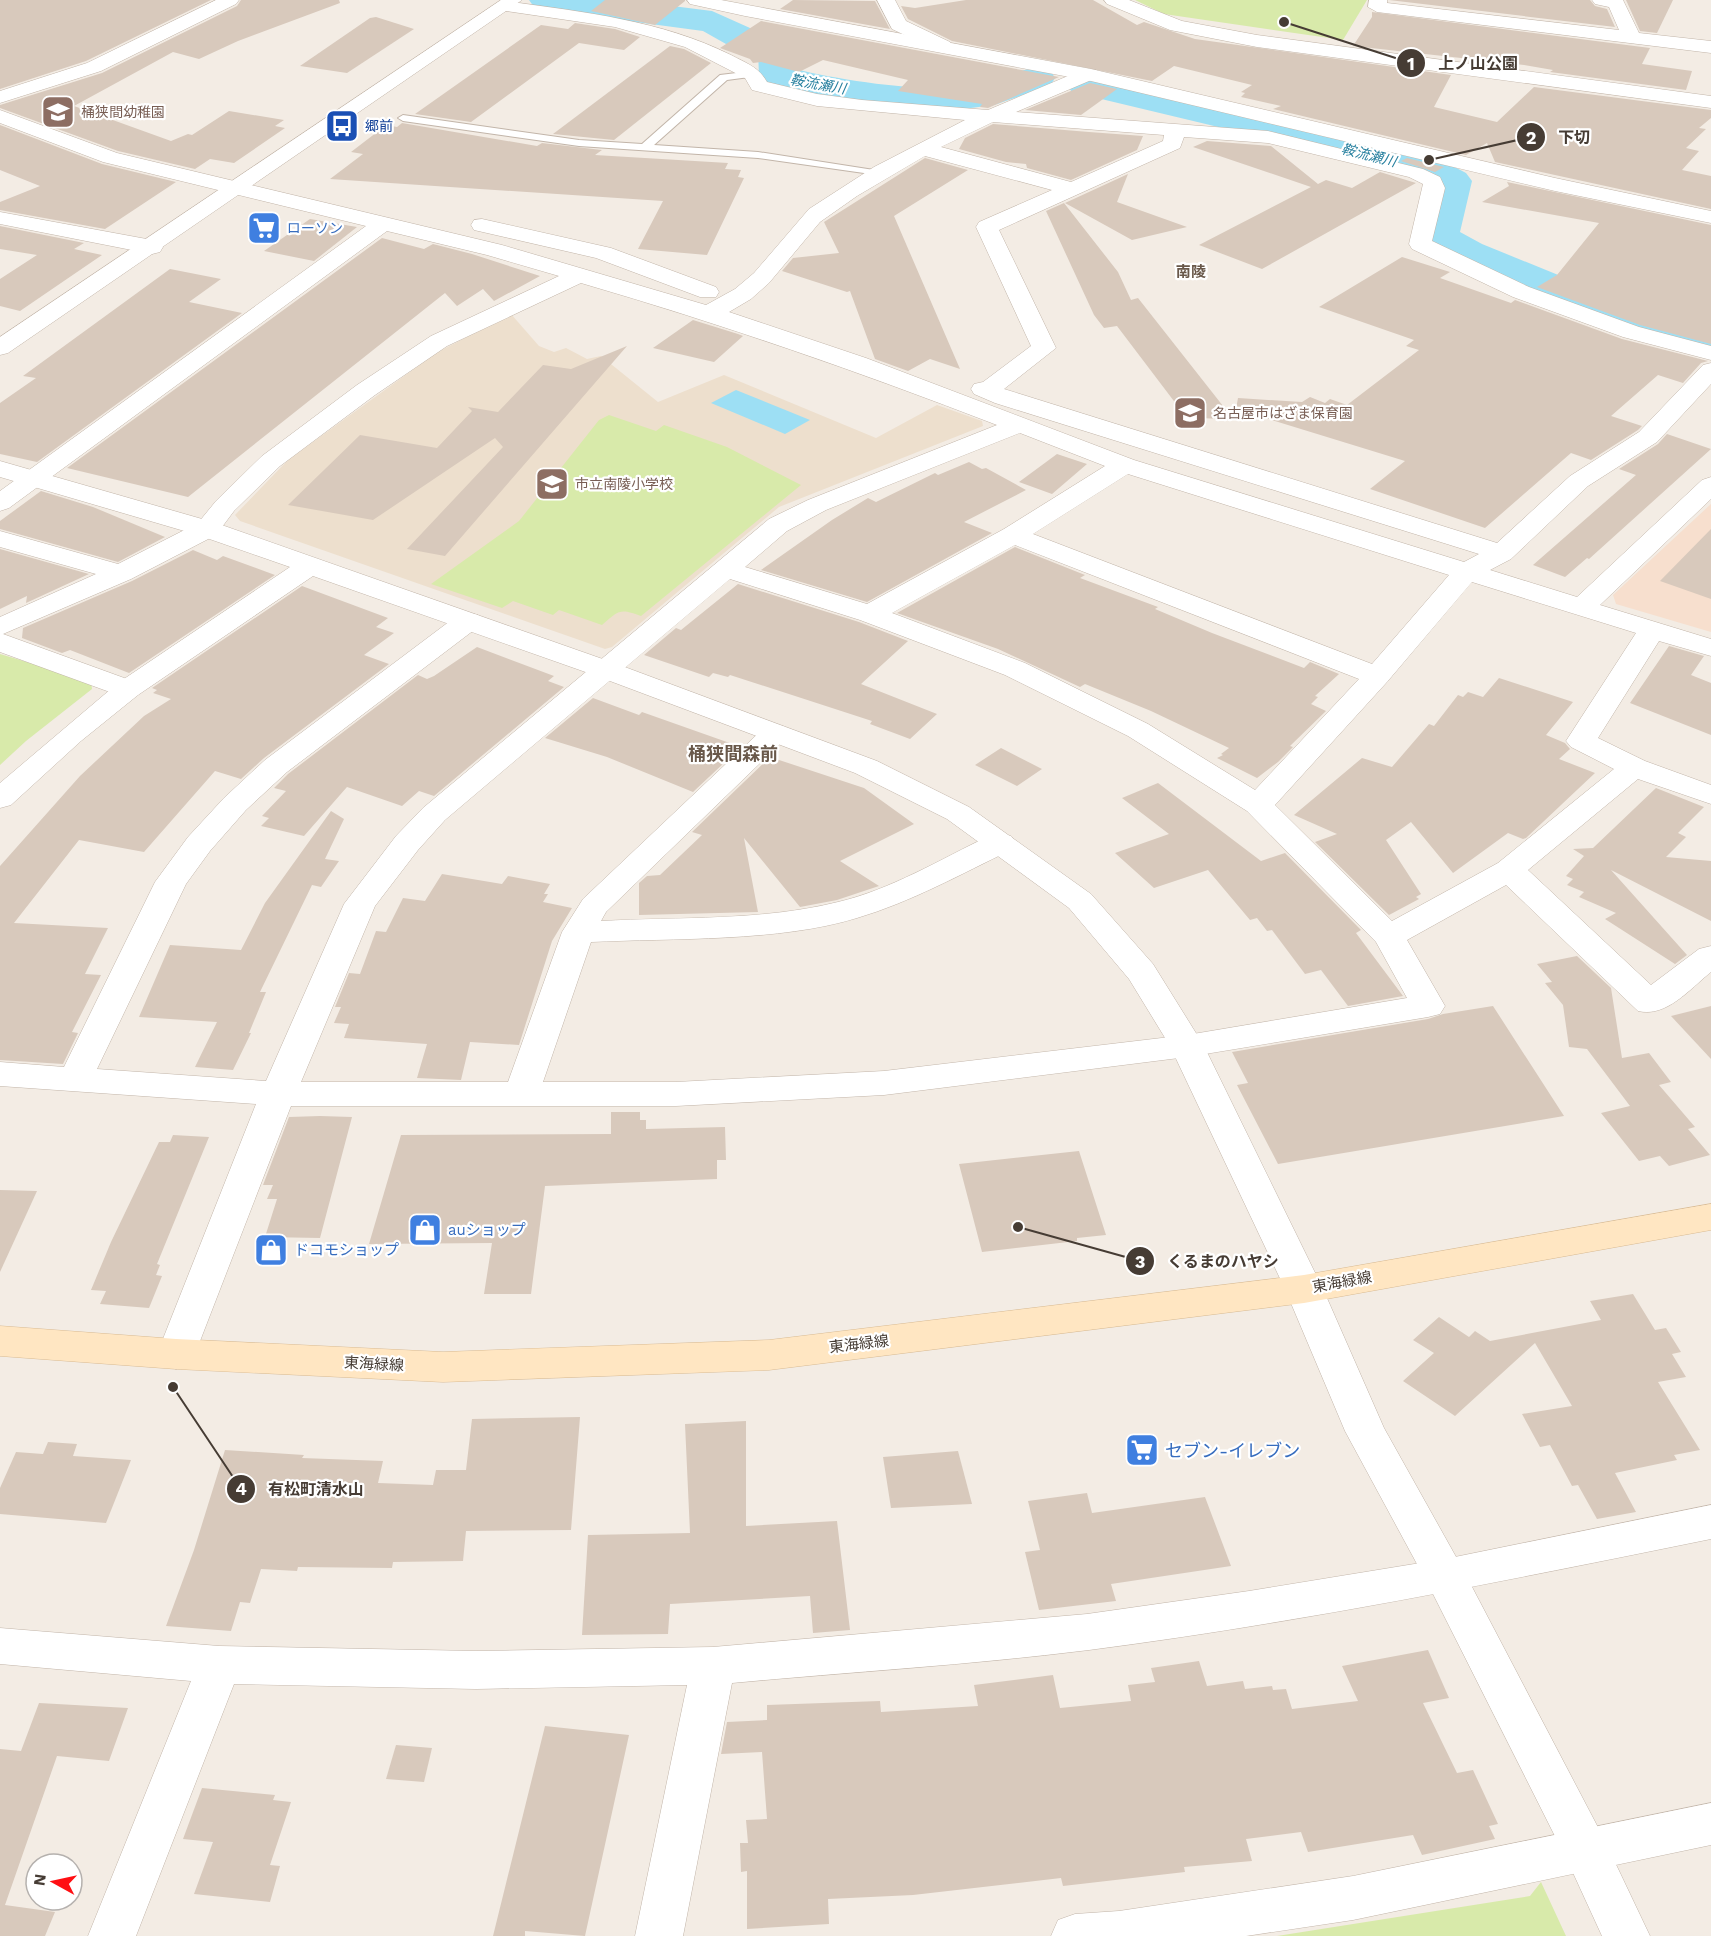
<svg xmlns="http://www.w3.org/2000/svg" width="1711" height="1936" font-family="'Work Sans','Noto Sans JP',sans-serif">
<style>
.commercial{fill:#f7dfce}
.education{fill:#eddfcd}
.green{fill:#d8eaaa}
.water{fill:#9ddff4}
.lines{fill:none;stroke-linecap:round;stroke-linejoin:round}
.river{fill:#9ddff4;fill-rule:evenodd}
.building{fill:#d8c9bc}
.service-casing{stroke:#c2b5a9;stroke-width:2}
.minor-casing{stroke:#c2b5a9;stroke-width:1}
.tertiary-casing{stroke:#c2b5a9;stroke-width:1}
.secondary-casing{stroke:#d9bb93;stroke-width:1}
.service{fill:#fff;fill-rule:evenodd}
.minor{fill:#fff;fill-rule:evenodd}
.tertiary{fill:#fff;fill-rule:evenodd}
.secondary{fill:#ffe6c2;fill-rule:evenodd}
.labels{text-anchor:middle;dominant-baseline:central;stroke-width:4.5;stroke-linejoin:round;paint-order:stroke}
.far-water-label{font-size:14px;font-style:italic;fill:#257f9e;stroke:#fff}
.far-education-label{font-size:14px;fill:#785e54;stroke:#fff;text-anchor:start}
.far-transit-label{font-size:14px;fill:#164399;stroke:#fff;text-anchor:start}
.far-shop-label{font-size:14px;fill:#366cbe;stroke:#fff;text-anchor:start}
.far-quarter-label{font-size:15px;font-weight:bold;fill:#69584a;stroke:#fff}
.shop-label{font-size:15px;fill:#366cbe;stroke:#fff;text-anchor:start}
.street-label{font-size:15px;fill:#463c34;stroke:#fff}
.quarter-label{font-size:18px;font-weight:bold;fill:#69584a;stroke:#fff}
.near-shop-label{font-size:18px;fill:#366cbe;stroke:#fff;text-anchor:start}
.leader{fill:none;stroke:#463c34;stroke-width:2}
.callout-dot{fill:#463c34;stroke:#fff;stroke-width:2}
.mark-label{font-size:18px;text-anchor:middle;font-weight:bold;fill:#fff}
.callout-label{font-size:16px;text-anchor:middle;font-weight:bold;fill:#463c34;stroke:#fff;stroke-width:4.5;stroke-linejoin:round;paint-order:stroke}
</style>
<rect width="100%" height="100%" fill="#f3ece4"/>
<path class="commercial" d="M1711,504v128l-95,-28 -3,-9z"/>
<path class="education" d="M511,314l28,32 15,6 12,-4 21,11 14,-3 57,46 66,-27 152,63 61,-33 45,16 1,5 -204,81 -167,140 -7,2 -365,-128 -5,-6 53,-55 148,-107z"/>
<g class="green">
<path d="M1135,0h232l-24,40 -179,-26z"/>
<path d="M609,415l47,16 8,-6 63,22 74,38 -160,131c-21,-8 -22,-6 -39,9l-43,-15 -6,5 -40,-14 -11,7 -71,-24 88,-63 80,-101z"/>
<path d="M0,654l91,27 1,8 -66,52 -26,24z"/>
<path d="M1541,1882l25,54h-289l253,-40z"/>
</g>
<path class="water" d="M736,390l74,30 -25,14 -74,-31z"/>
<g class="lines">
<g class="river">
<path d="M529,0h96l87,11 38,17 39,8 5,8 1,25c48,12 127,23 175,18 28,-3 50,-24 80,-17l5,8 -5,8 -56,19 -46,6 -123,-12 -61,-15 -5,-8 -1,-25 -32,-7 -23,-13 -157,-21 -12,-3z"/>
<path d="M1085,73l158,37 204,53 19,10 6,8 -12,51 22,12 157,64 72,18v26c-34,-8 -70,-14 -103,-25 -34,-11 -175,-67 -191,-90l14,-51 -12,-7 -184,-48 -163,-39 -6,-8 6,-8z"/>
</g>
</g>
<g class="building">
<path d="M0,0h211l-125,61 -86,28z"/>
<path d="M241,0h98l1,3 -102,38 -39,18 -26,-7 -99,54 97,35 17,-7 4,1 37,-24 55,9 -9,6 10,2 -51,35 -24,-4 -15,10 -77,-18 -118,-43v-3l102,-32 135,-67z"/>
<path d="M605,0h80v1l-30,24 -64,-14z"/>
<path d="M793,0l82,1 15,28 -110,-20z"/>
<path d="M966,0h127l44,25 7,-3 51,17 256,36 -17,32 63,15 37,-35 177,23v8l-12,10 7,1 -20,19 13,3 -17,19 29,6v33l-216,-47 -8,-19 -21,12 -193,-46 8,-3 -40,-9 4,-4 -4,-1 11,-7 -78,-19 -22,15 -200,-40 -44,-22 -7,-13 14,2z"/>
<path d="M1389,0h201l5,6 12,3 8,18z"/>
<path d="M1626,0h47l-16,33 -17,-2z"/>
<path d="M1372,12l278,36 -8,16 50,7 -6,19 -136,-18 3,-2 -29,-5 -171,-19 19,-29z"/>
<path d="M376,17l38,12 -67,44 -47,-7 70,-48z"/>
<path d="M761,21l298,56 -71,31 -8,-1 2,-3 -84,-13 10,-11 -85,-20 -24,12 -38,-10 -8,1 -3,-4 -30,-11z"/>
<path d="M575,23l40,6 25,8 -16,13 -45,-7 -108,79 -56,-8 126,-89 27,4z"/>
<path d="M670,46l14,3 27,14 -97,77 -61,-6z"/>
<path d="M1090,83l27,6 -36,26 -56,-5z"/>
<path d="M402,123l135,23 5,-3 60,7 -7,5 133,8 -3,6 16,1 -3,7 6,1 -37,77 -69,-6 25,-48 -333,-22 33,-25 -12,-2 30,-23 5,-4 11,2z"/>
<path d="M993,124l96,8 54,4 -6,14 -66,30 -44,-12 -1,-4 -20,-2 -47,-13 6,-11z"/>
<path d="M0,125l102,39 74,18 -71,47 -105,-19v-8l40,-16 -40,-16z"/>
<path d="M1207,141l64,5 47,38 8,-4 26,8 28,-16 36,11 -154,86 -63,-24 112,-58 -118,-40z"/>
<path d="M925,158l43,12 -74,46 66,153 -30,-10 -22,12 -33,-12 -25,-68 -3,1 -65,-21 11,-13 46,-5 -15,-31z"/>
<path d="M1407,158l37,9 -9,5 -34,-11z"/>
<path d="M1128,174l-11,28 70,25 -55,13 -67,-37z"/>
<path d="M1507,182l204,43v119l-71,-19 -103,-38 20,-12 42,-52 -117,-21 27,-16z"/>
<path d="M1064,203l54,69 13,28 7,-2 96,122 -48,-3 -69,-91 -13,2 -10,-13 -48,-104z"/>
<path d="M310,219l47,8 -43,34 -50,-10z"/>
<path d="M0,226l84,17 -10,6 28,6 -82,56 -20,-5v-27l37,-24 -37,-6z"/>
<path d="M382,238l42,11 9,-5 39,10 68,22 -46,25 -11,-12 -26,17 -12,-13 -257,204 -121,-29z"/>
<path d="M1402,257l48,15 -10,6 71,25 4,-3 107,39 86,22 -7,2 -18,20 -25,-8 -47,41 31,10 -4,4 -47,30 -20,-7 -86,75 -115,-39 35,-28 -169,-52 2,-11 64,4 8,-5 15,6 5,-4 17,6 72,-55 -13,-4 8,-6 -95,-33z"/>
<path d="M170,269l51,10 -32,23 53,11 -205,149 -37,-8v-51l36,-25 -13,-2z"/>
<path d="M693,320l45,14 5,2 -29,26 -61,-14z"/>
<path d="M627,346l-182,210 -38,-7 96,-102 -8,-9 -122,82 -85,-15 72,-70 77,13 35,-37 -4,-4 30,5 45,-47 28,4z"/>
<path d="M1667,434l44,15 -122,110 -2,-1 -22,19 -32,-12 103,-90 -17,-6 39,-25z"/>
<path d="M1057,454l30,10 -35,30 -33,-12z"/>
<path d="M969,462l13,7 4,-1 40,22 -62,32 28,11 -125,69 -106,-32 71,-50 36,-22 8,4 59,-29 3,2z"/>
<path d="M41,491l52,16 72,30 -47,25 -118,-33v-8z"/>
<path d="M1711,529v70l-51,-18z"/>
<path d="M1015,547l70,28 -5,3 78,29 -3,2 57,24 92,35 6,-6 29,12 -24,22 3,1 -7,7 15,7 -36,35 3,1 -15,15 -21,16 -40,-20 6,-3 -2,-1 8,-6 -78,-37 -66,-27 -5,3 -82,-38 -101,-36z"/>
<path d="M0,549l89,25 -63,29 1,-7 -27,13z"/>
<path d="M193,550l24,10 6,-4 52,19 -146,98 -59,-23 -8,3 -40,-15 1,-10 109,-47z"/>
<path d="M738,584l121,38 49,19 -47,43 76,30 -27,25 -40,-15 2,-3 -142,-46 -2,2 -15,-4 -4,4 -65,-22 32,-27 5,2z"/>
<path d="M302,586l86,32 -12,9 18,6 -30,22 25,9 -125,94 -23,21 -26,-8 -71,81 -65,-12 -65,83 94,5 -23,46 16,1 -29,57 6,1 -15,31 -63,-4v-194l80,-90 64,-60 27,-17 -18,-6 4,-3 -5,-2z"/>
<path d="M1669,646l35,10 -13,19 20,8v52l-81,-32z"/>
<path d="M477,647l77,29 -6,5 16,6 -130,109 -15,-5 -17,15 -55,-19 -43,49 -43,-10 8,-8 -7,-2 24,-25 -12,-3 14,-14 130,-99 9,4 7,-3z"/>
<path d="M1499,678l74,24 -27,33 19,8 5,6 -11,10 36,14 -69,65 -3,1 -15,-6 -55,40 -42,-51 -25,18 35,54 -5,3 3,2 -30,16 -74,-73 22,-8 -43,-19 68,-57 30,9 37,-43 5,2 24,-31 5,2 5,-5 15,5z"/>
<path d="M593,698l46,17 3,-3 99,35 -48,45 -86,-35 -62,-19z"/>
<path d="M1001,748l41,21 -25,17 -42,-21z"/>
<path d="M770,757l94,31 50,36 -74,37 39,25 -42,14 -37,7 -56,-69 14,74 -119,3v-32l8,-7 13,-1 42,-40 -10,-3z"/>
<path d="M1158,783l103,78 24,-8 76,77 -5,3 47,63 -55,10 -27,-36 -16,4 -33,-44 -5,1 -10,-13 -7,2 -42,-50 -54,18 -39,-35 54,-19 -47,-36z"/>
<path d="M1656,788l48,19 -26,26 8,4 -20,20 45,4v60l-100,-51 76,85 -12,9 -70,-45 11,-6 -37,-16 5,-5 -17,-7 6,-6 -7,-3 18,-20 -11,-7 20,-1z"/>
<path d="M331,811l13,8 -19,40 14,2 -18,26 -9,-2 -52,107h6l-17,41h2l-18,37 -38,-3 22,-45 -78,-5 31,-72 71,5 24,-47z"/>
<path d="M442,874l60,10 6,-8 42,8 -6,10h4l-5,8 29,6 -20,33 -33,104 -49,-3 -9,38 -44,-2 10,-34 -83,-6 5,-14 -15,-1 7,-16h-6l14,-34 11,1 16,-43 10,1 17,-34 22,3z"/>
<path d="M1577,956l34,32 11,70 27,-5 22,29 -12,3 36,42 -7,2 22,26 -41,11 -9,-10 -21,5 -38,-48 29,-7 -43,-57 -18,-2 -6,-42 -18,-22 7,-1 -15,-18z"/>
<path d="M1493,1006l71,110 -286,48 -41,-79 11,-2 -16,-31 196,-33 15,-5z"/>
<path d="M1711,1006v53l-40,-43z"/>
<path d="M611,1112h29v8h6v9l79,-2 1,33h-9v19l-172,7 -14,108h-47l8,-51 -123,1 32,-109 210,-1z"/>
<path d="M320,1116l32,1 -32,121 -55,-1 12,-38h-10l6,-14h-10l26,-68z"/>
<path d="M173,1135l36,2 -52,127 3,1 -4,10 6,1 -13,32 -49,-4 6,-13 -15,-1 20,-48 48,-100h11z"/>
<path d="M1079,1151l27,84 -29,3v3l-95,11 -23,-88z"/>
<path d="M0,1190l37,1 -37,81z"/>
<path d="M1633,1294l22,36 11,-2 15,24 -9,2 14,23 -28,5 42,68 -26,5 3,5 -62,13 21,39 -39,7 -19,-34 -6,1 -22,-41 -10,2 -18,-33 50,-8 -37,-63 -80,73 -52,-35 31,-28 -21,-13 26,-23 30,20 6,-6 15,10 111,-21 -11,-19z"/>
<path d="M580,1417l-9,113 -105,1 -3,30 -70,1 -1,6 -94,-1 -1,4 -36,-2 -11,34 -10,-1 -9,29 -65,-5 28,-76 31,-100 79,5 -2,3 81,3 -5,22 55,2 3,-15h30l6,-51z"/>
<path d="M746,1421v105l91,-5 13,109 -37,3 -3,-37 -140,8 -2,30 -86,1 6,-100 102,-2 -5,-109z"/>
<path d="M48,1442l29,2 -4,12 58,4 -25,63 -106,-9v-26l16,-36 27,2z"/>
<path d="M958,1451l14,53 -81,4 -8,-51z"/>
<path d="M1087,1493l5,20 113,-16 26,69 -120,18 5,17 -77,9 -14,-58 15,-2 -12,-49z"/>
<path d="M1428,1650l21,48 -26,5 34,70 16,-3 25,54 -9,2 6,13 -73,16 -9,-20 -105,17 -7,-20 -55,7 6,22 -68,6 1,5 -122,14 -2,-8 -148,17 -85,4 1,25 -82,5v-58l-6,1 -1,-29h8l-2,-23 21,-1 -5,-67 -41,2 6,-32 40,-2v-15l113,-4 1,11 97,-6 -4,-21 79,-10 7,33 71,-7 -3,-16 27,-3 -4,-14 48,-7 8,25 36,-5 2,8 27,-3 1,4 13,-1 6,20 66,-8 -16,-35z"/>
<path d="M39,1703l89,5 -19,53 -52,-5 -52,149 50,7 -10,24h-45v-187l21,2z"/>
<path d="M545,1726l84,9 -44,201 -60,-5v5h-32z"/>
<path d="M396,1745l36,3 -8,34 -38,-3z"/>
<path d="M202,1788l73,7 -2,5 18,2 -21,63 10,1 -10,36 -76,-8 19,-52 -30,-3z"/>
</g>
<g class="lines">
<defs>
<path id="service" d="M753,71l5,3 -1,2 -30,4 -73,65 104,7 116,18 4,1v4l-120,-17 -179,-12 -176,-25 -5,-3 5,-3 176,25 63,4 78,-69z"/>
<g id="minor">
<path d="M216,0h23l-3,4 -135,67 -101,32v-12l87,-28z"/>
<path d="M877,0h18l11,21 44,21 2,4 -2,4h-14l-44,-21z"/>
<path d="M1104,0h25l53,21 75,14 454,61v12l-454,-61 -87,-17 -63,-26z"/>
<path d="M1369,0h18v3l232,27 -10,-23 -14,-3 -3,-4h31l16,33 72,8v12l-334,-41 -9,-5z"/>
<path d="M505,1c78,11 156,19 226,54 15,8 28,12 36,27l50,12 45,6 126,10 94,-40h14l3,4 -3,4 -80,34 252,19 155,38 17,8 5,11 -13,53 97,46 110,40 72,19v14l-88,-23 -110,-40 -101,-48 -3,-5 14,-60 -14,-7 -141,-34 -84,-6 -4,11 -181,82 57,118 -52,41 493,154 73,-67 69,-44 64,-67 8,-2v21l-54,58 -69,44 -77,73 -21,11 87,27 125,-117 9,-3v22l-111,106 111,34v17l-52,-15 -61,97 47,23 66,24v19l-73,-25 -110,91 123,115 48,-36 12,-3v26c-21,17 -45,46 -73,39l-132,-126 -99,55 38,66 -5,8 -12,3 -241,40 -303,38 -208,11h-385l-96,248 -5,10 -14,5 -14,-5 -5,-10 99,-250 -256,-18v-24l64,5 91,-185 33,-45 36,-39 41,-38 193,-145 10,-2 10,2 4,6 -4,6 -191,145 -41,38 -36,41 -24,33 -89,185 169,12 78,-177 52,-68 27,-28 346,-289 39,-19 189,-75c-137,-53 -275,-101 -416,-142l-134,63 -72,49 -95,71 -46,45 -18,24 -85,44 -128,55 135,49 4,6 -4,6 -10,3 -10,-3 -118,-43v-35l96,-43 -96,-27v-16l118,33 80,-41 18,-22 46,-45 95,-71 74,-49 128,-60 -72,-21 -100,-24 -378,277 -9,3v-20l366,-265 -263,-64 -103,-39v-13l117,43 385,92 204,60 29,-16 19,-16 55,-64 65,-42 91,-47 -148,-14 -65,-16 -7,-12 -60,-31 -70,-20 -116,-17 -3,-4 3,-4zM993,122l171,13 -1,6 -92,41 -130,-35zM925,156l127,34 -73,32 -3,5 55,119 -48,36 -9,2 -3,5 3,5 21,9 484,151 -15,8 -330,-102 -268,-102 -137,-46 22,-13 18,-16 51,-61 37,-26zM1020,433l85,33 -101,63 -137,75 -122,-37 42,-36 39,-21zM1128,474l321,101 -77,89 -339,-130zM1015,545l344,134 -104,111 -107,-66 -123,-61 -133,-50zM730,579l130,41 145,55 123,61 119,75 129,131 31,56 -220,37 -303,36 -208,11h-133l48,-140c83,-4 188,0 266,-24 54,-16 104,-44 154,-68l5,-7 -5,-7 -11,-2 -11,2c-48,23 -99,54 -151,66 -76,19 -159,15 -237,19l5,-9 179,-173 5,-6 -5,-6 -10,-3 -10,3 -182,172 -21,33 -54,150h-207l74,-176 43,-56 27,-30zM1472,582l164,51 -70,108 5,6 43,22 -116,94 -106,58 -117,-116 112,-123z"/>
<path d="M0,212l152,28 8,2 3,5 -3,5 -8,2 -152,-30z"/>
<path d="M482,219l129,29 105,39 3,5 -3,5h-16l-104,-39 -122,-28 -3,-5 3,-5z"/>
<path d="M1711,1505v34c-207,42 -413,84 -622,111 -119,15 -239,22 -357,33l-49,253h-48l52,-251 -211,4 -242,-5 -98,252h-48l103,-255 -191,-17v-36l219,18 257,5 237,-4 374,-33 162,-23 196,-32z"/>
<path d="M1711,1803v42l-358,75 -107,16h-195l7,-16 17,-6 44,-3 234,-35z"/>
</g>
<g id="tertiary">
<path d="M501,0h21l-514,353 -8,2v-18z"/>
<path d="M687,0h34l370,69 464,109 156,33v12l-156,-32 -464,-110 -346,-65 -55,-12z"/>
<path d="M0,461l216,62 398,140 263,98 92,46 122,87 62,70 51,82 119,243 61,139 76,136 142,271 48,101h-48l-33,-72 -139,-276 -85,-157 -60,-142 -115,-243 -41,-67 -60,-71 -122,-89 -92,-46 -261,-98 -281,-99 -175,119 -57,46 -70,64 -11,3v-25l118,-100 172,-116 -92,-32 -198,-58z"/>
</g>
<path id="secondary" d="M1711,1204v26l-407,73 -535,67 -326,12 -267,-13 -176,-13v-30l176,13 267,13 326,-12 535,-65z"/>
</defs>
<use href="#service" class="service-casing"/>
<use href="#minor" class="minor-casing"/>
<use href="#tertiary" class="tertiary-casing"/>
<use href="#secondary" class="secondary-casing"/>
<use href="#service" class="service"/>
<use href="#minor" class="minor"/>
<use href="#tertiary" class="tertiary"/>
<use href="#secondary" class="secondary"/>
</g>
<defs>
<symbol id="school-square" viewBox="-11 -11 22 22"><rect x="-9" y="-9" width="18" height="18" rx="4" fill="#8d6e63" stroke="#fff"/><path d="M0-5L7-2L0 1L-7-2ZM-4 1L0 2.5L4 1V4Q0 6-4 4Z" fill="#fff"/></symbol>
<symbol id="bus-square" viewBox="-11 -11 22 22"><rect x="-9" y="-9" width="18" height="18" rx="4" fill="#1a4fb4" stroke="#fff"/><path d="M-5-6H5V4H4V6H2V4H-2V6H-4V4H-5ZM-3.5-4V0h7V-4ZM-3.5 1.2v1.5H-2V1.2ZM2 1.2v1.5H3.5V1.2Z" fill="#fff"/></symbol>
<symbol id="supermarket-square" viewBox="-11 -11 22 22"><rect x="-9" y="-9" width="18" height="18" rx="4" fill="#3f7fe0" stroke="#fff"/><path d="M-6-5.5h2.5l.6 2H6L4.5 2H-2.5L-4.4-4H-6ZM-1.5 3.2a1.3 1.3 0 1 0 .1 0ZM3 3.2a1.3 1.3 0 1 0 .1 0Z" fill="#fff"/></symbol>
<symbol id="shop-square" viewBox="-11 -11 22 22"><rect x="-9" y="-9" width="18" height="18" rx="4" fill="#3f7fe0" stroke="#fff"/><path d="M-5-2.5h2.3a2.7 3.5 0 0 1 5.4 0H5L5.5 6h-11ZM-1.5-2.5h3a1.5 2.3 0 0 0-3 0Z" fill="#fff"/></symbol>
</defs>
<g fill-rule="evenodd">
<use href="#school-square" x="39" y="93" width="38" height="38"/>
<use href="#bus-square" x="323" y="107" width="38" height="38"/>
<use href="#supermarket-square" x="245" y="209" width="38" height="38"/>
<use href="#school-square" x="1171" y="394" width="38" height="38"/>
<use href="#school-square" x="533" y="465" width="38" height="38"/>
<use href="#shop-square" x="406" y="1211" width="38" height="38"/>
<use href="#shop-square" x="252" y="1231" width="38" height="38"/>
<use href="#supermarket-square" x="1123" y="1431" width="38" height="38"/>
</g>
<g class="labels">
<g class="far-water-label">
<text transform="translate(818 84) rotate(10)">鞍流瀬川</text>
<text transform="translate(1369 155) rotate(14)">鞍流瀬川</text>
</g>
<g class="far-education-label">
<text x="81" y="112">桶狭間幼稚園</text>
<text x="1213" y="413">名古屋市はざま保育園</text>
<text x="575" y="484">市立南陵小学校</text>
</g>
<g class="far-transit-label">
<text x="365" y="126">郷前</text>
</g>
<g class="far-shop-label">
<text x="287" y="228">ローソン</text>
</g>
<g class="far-quarter-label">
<text x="1191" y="272">南陵</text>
</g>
<g class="shop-label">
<text x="448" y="1230">auショップ</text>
<text x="294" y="1250">ドコモショップ</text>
</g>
<g class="street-label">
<text transform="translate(1342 1282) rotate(-10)">東海緑線</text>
<text transform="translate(859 1344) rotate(-7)">東海緑線</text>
<text transform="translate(374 1364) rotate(3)">東海緑線</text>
</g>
<g class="quarter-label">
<text x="733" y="753">桶狭間森前</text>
</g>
<g class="near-shop-label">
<text x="1165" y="1450">セブン-イレブン</text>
</g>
</g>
<path class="leader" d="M1284 22L1411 63M1429 160L1531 137M1018 1227L1140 1261M173 1387L241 1489"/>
<g class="callout-dot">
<circle cx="1284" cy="22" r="6"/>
<circle cx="1429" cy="160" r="6"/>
<circle cx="1018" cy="1227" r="6"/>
<circle cx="173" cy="1387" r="6"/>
<circle cx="1411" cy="63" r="15"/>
<circle cx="1531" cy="137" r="15"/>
<circle cx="1140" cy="1261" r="15"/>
<circle cx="241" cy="1489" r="15"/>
</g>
<g class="mark-label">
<text x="1411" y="70">1</text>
<text x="1531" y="144">2</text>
<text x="1140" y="1268">3</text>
<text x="241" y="1495">4</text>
</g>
<g class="callout-label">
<text x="1478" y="69">上ノ山公園</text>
<text x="1574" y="143">下切</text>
<text x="1223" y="1267">くるまのハヤシ</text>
<text x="316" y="1495">有松町清水山</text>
</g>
<g transform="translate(54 1882) rotate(278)"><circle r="28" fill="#ffffff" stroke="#b5b1ae" stroke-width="1.5"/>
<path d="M0-4.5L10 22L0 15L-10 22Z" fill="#ff0f13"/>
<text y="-9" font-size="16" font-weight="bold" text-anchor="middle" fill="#463c34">N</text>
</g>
</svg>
